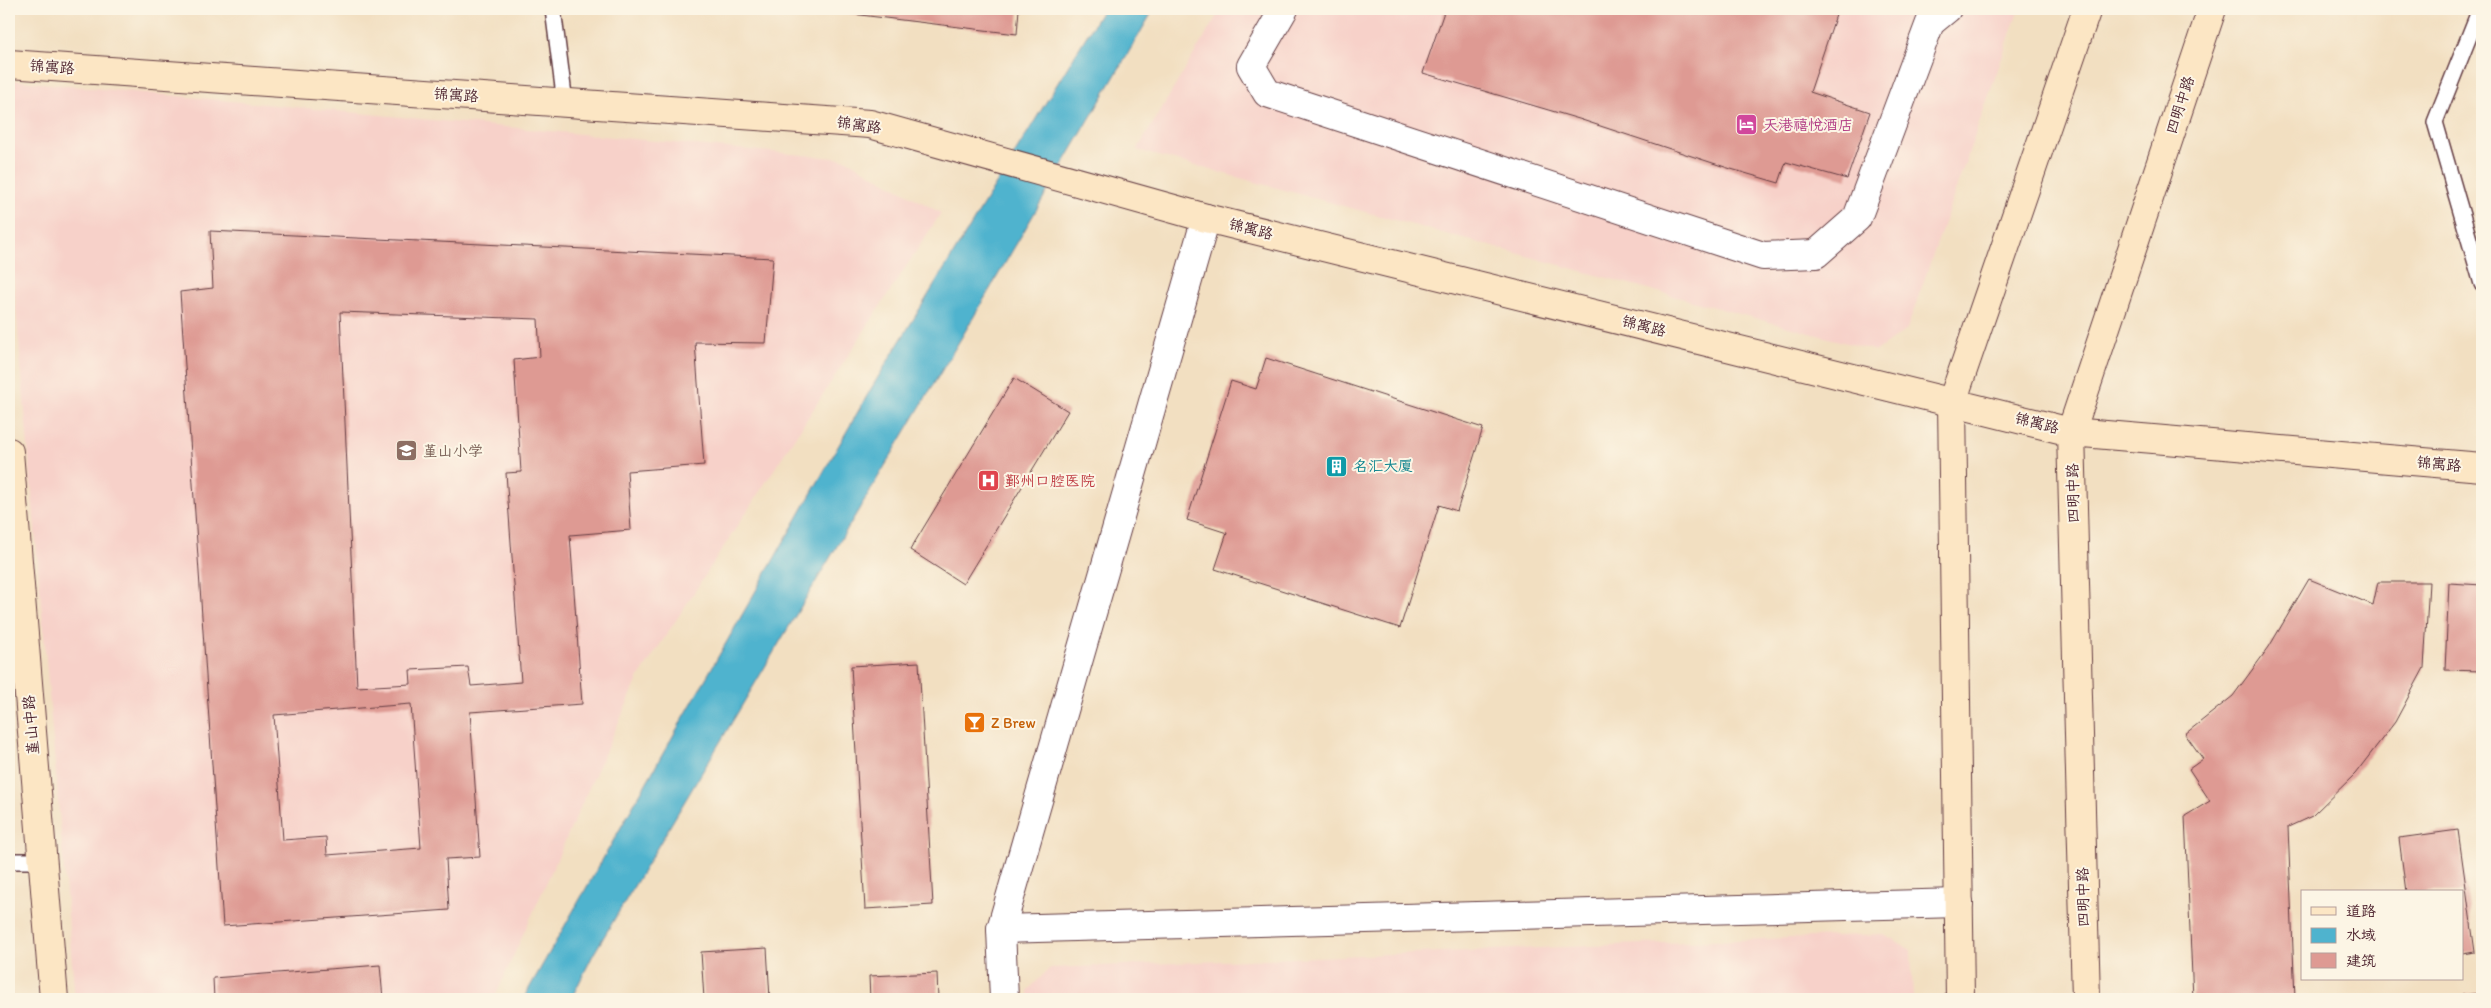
<svg xmlns="http://www.w3.org/2000/svg" width="2491" height="1008" font-family="Itim,'LXGW WenKai TC',sans-serif">
<style>
.built{fill:#f7d1c9}
.water{fill:#4fb3ce;stroke:#4c697c}
.building{fill:#de9a93;fill-rule:evenodd}
.lines{fill:none;stroke-linecap:round;stroke-linejoin:round}
.lane-casing{stroke:#633c42;stroke-width:18}
.street-casing{stroke:#633c42;stroke-width:30}
.secondary-casing{stroke:#633c42;stroke-width:30}
.lane{stroke:#fff;stroke-width:15}
.street{stroke:#fff;stroke-width:28}
.secondary{stroke:#fce6c4;stroke-width:28}
.labels{text-anchor:middle;dominant-baseline:central;stroke-width:4;stroke-linejoin:round;paint-order:stroke}
.street-label{font-size:15px;fill:#4a1f2b;stroke:#fcf5e5}
.hotel-label{font-size:15px;fill:#b23c85;stroke:#fcf5e5;text-anchor:start}
.education-label{font-size:15px;fill:#785e54;stroke:#fcf5e5;text-anchor:start}
.culture-label{font-size:15px;fill:#0d838f;stroke:#fcf5e5;text-anchor:start}
.health-label{font-size:15px;fill:#be3a42;stroke:#fcf5e5;text-anchor:start}
.food-label{font-size:15px;fill:#c56008;stroke:#fcf5e5;text-anchor:start}
</style>
<rect width="100%" height="100%" fill="#fcf5e5"/>
<filter id="ink" filterUnits="userSpaceOnUse"><feTurbulence type="fractalNoise" baseFrequency=".02" numOctaves="2"/><feDisplacementMap in="SourceGraphic" scale="10" xChannelSelector="R" yChannelSelector="G"/><feConvolveMatrix kernelMatrix="1 2 1 2 8 2 1 2 1" color-interpolation-filters="sRGB"/></filter>
<filter id="wash" filterUnits="userSpaceOnUse"><feTurbulence type="fractalNoise" baseFrequency=".0096" numOctaves="4" result="noise"/><feDisplacementMap in="SourceGraphic" scale="20" xChannelSelector="R" yChannelSelector="G"/><feGaussianBlur stdDeviation="1.12" result="paint"/><feColorMatrix in="noise" values="0 0 0 0 0 0 0 0 0 0 0 0 0 0 0 0 0 1.4 0 .05"/><feComposite in="paint" operator="in"/></filter>
<g filter="url(#wash)">
<rect width="100%" height="100%" fill="#f2dfc1"/>
<g class="built">
<path d="M1221,9h798l-112,320 -31,22 -739,-201z"/>
<path d="M9,80l836,79 96,54 -302,464 -145,322h-419l-66,-774z"/>
<path d="M1884,934l27,16 2,49h-884l-1,-9 22,-22z"/>
</g>
<path class="water" d="M1103,9h51l-191,326 -370,620 -22,44h-48l349,-612z"/>
<g id="blocks">
<g class="building">
<path d="M811,9h208l-2,25z"/>
<path d="M1445,9h393l-28,83 60,20 -23,67 -61,-17 -7,21 -48,-14 -152,-50 -156,-46z"/>
<path d="M210,231l563,27 -7,85 -71,-1 9,123 -77,6 4,59 -61,5 12,169 -112,8 10,145 -34,2 3,51 -226,16 -43,-634 33,-4zM340,312l198,7 2,38 -26,3 7,112 -15,1 15,209 -50,4 -3,-19 -58,3 1,14 -54,3zM411,704l10,144 -94,7 -1,-18 -43,3 -9,-125z"/>
<path d="M1266,358l217,70 -26,83 -18,-6 -39,123 -185,-59 12,-36 -40,-13 44,-139 25,8z"/>
<path d="M1014,378l54,33 -105,173 -53,-34z"/>
<path d="M2309,579l64,26 5,-23h51l-5,86 -29,54 -40,52 -43,42 -24,11 7,172h-102l-8,-183 25,-15 -21,-32 14,-10 -18,-25 48,-38 36,-49z"/>
<path d="M2449,583l33,2v86l-37,-1z"/>
<path d="M919,662l14,243 -68,4 -14,-243z"/>
<path d="M2458,830l17,122 -13,2v-62h-56l-7,-54z"/>
<path d="M767,948l3,51h-66l-3,-47z"/>
<path d="M380,965l3,34h-169l-1,-21z"/>
<path d="M937,973l1,26h-68l-1,-23z"/>
<path d="M2482,993v6h-47v-1z"/>
</g>
</g>
</g>
<g filter="url(#ink)">
<use href="#blocks" fill-opacity="0" stroke="#633c42" stroke-width="1"/>
<g class="lines">
<defs>
<g id="lane">
<path d="M553,9l12,94"/>
<path d="M2480,9l-45,113 47,162"/>
<path d="M9,861h34"/>
</g>
<g id="street">
<path d="M1284,9l-33,57 16,27 496,163 53,-2 41,-36 73,-195 17,-14"/>
<path d="M1001,929l958,-26"/>
<path d="M1004,999l-3,-70 205,-711"/>
</g>
<g id="secondary">
<path d="M9,64l861,60 336,94 865,214 411,35"/>
<path d="M9,452l45,547"/>
<path d="M1960,999l-8,-597 135,-393"/>
<path d="M2086,999l-15,-567 141,-423"/>
</g>
</defs>
<use href="#lane" class="lane-casing"/>
<use href="#street" class="street-casing"/>
<use href="#secondary" class="secondary-casing"/>
<use href="#lane" class="lane"/>
<use href="#street" class="street"/>
<use href="#secondary" class="secondary"/>
</g>
</g>
<defs>
<symbol id="hotel-square" viewBox="-11 -11 22 22"><rect x="-9" y="-9" width="18" height="18" rx="4" fill="#d1479c" stroke="#fcf5e5"/><path d="M-6-4.5h1.5V1H6V5H4.5V3h-9V5H-6ZM-4 0a1.8 1.8 0 1 1 3.6 0ZM.5 0V-2.5h3Q6-2.5 6 0Z" fill="#fff"/></symbol>
<symbol id="school-square" viewBox="-11 -11 22 22"><rect x="-9" y="-9" width="18" height="18" rx="4" fill="#8d6e63" stroke="#fcf5e5"/><path d="M0-5L7-2L0 1L-7-2ZM-4 1L0 2.5L4 1V4Q0 6-4 4Z" fill="#fff"/></symbol>
<symbol id="building-square" viewBox="-11 -11 22 22"><rect x="-9" y="-9" width="18" height="18" rx="4" fill="#0f9aa8" stroke="#fcf5e5"/><path d="M-4-6H4V6H1V3H-1V6H-4ZM-2.5-4.3h1.7v1.8h-1.7ZM.8-4.3h1.7v1.8H.8ZM-2.5-1h1.7V.8h-1.7ZM.8-1h1.7V.8H.8Z" fill="#fff"/></symbol>
<symbol id="hospital-square" viewBox="-11 -11 22 22"><rect x="-9" y="-9" width="18" height="18" rx="4" fill="#e0444e" stroke="#fcf5e5"/><path d="M-5-5h3v3.5h4V-5h3V5h-3V1.5h-4V5h-3Z" fill="#fff"/></symbol>
<symbol id="bar-square" viewBox="-11 -11 22 22"><rect x="-9" y="-9" width="18" height="18" rx="4" fill="#e8710a" stroke="#fcf5e5"/><path d="M-6-5H6L.8 .8V4.5H3.5V6h-7V4.5H-.8V.8Z" fill="#fff"/></symbol>
</defs>
<g fill-rule="evenodd">
<use href="#hotel-square" x="1734" y="112" width="25" height="25"/>
<use href="#school-square" x="394" y="438" width="25" height="25"/>
<use href="#building-square" x="1324" y="454" width="25" height="25"/>
<use href="#hospital-square" x="976" y="468" width="25" height="25"/>
<use href="#bar-square" x="962" y="710" width="25" height="25"/>
</g>
<g class="labels">
<g class="street-label">
<text transform="translate(52 67) rotate(4)">锦寓路</text>
<text transform="translate(456 95) rotate(4)">锦寓路</text>
<text transform="translate(2180 105) rotate(-72)">四明中路</text>
<text transform="translate(859 125) rotate(8)">锦寓路</text>
<text transform="translate(1251 229) rotate(14)">锦寓路</text>
<text transform="translate(1644 326) rotate(14)">锦寓路</text>
<text transform="translate(2037 423) rotate(14)">锦寓路</text>
<text transform="translate(2439 464) rotate(5)">锦寓路</text>
<text transform="translate(2073 493) rotate(-91)">四明中路</text>
<text transform="translate(31 725) rotate(-95)">堇山中路</text>
<text transform="translate(2083 897) rotate(-91)">四明中路</text>
</g>
<g class="hotel-label">
<text x="1763" y="125">天港禧悦酒店</text>
</g>
<g class="education-label">
<text x="423" y="451">堇山小学</text>
</g>
<g class="culture-label">
<text x="1353" y="466">名汇大厦</text>
</g>
<g class="health-label">
<text x="1005" y="481">鄞州口腔医院</text>
</g>
<g class="food-label">
<text x="991" y="723">Z Brew</text>
</g>
</g>
<rect width="2491" height="1008" fill="none" stroke="#fcf5e5" stroke-width="30"/>
<rect x="2301" y="890" width="162" height="90" fill="#fcf5e5" stroke="#b59f9b"/>
<rect x="2311" y="907" width="25" height="8" fill="#fce6c4" stroke="#b59f9b"/>
<text x="2346" y="916" font-size="15" fill="#4a1f2b">道路</text>
<rect x="2311" y="928" width="25" height="15" fill="#4fb3ce" stroke="#b59f9b"/>
<text x="2346" y="940" font-size="15" fill="#4a1f2b">水域</text>
<rect x="2311" y="953" width="25" height="15" fill="#de9a93" stroke="#b59f9b"/>
<text x="2346" y="966" font-size="15" fill="#4a1f2b">建筑</text>
</svg>
